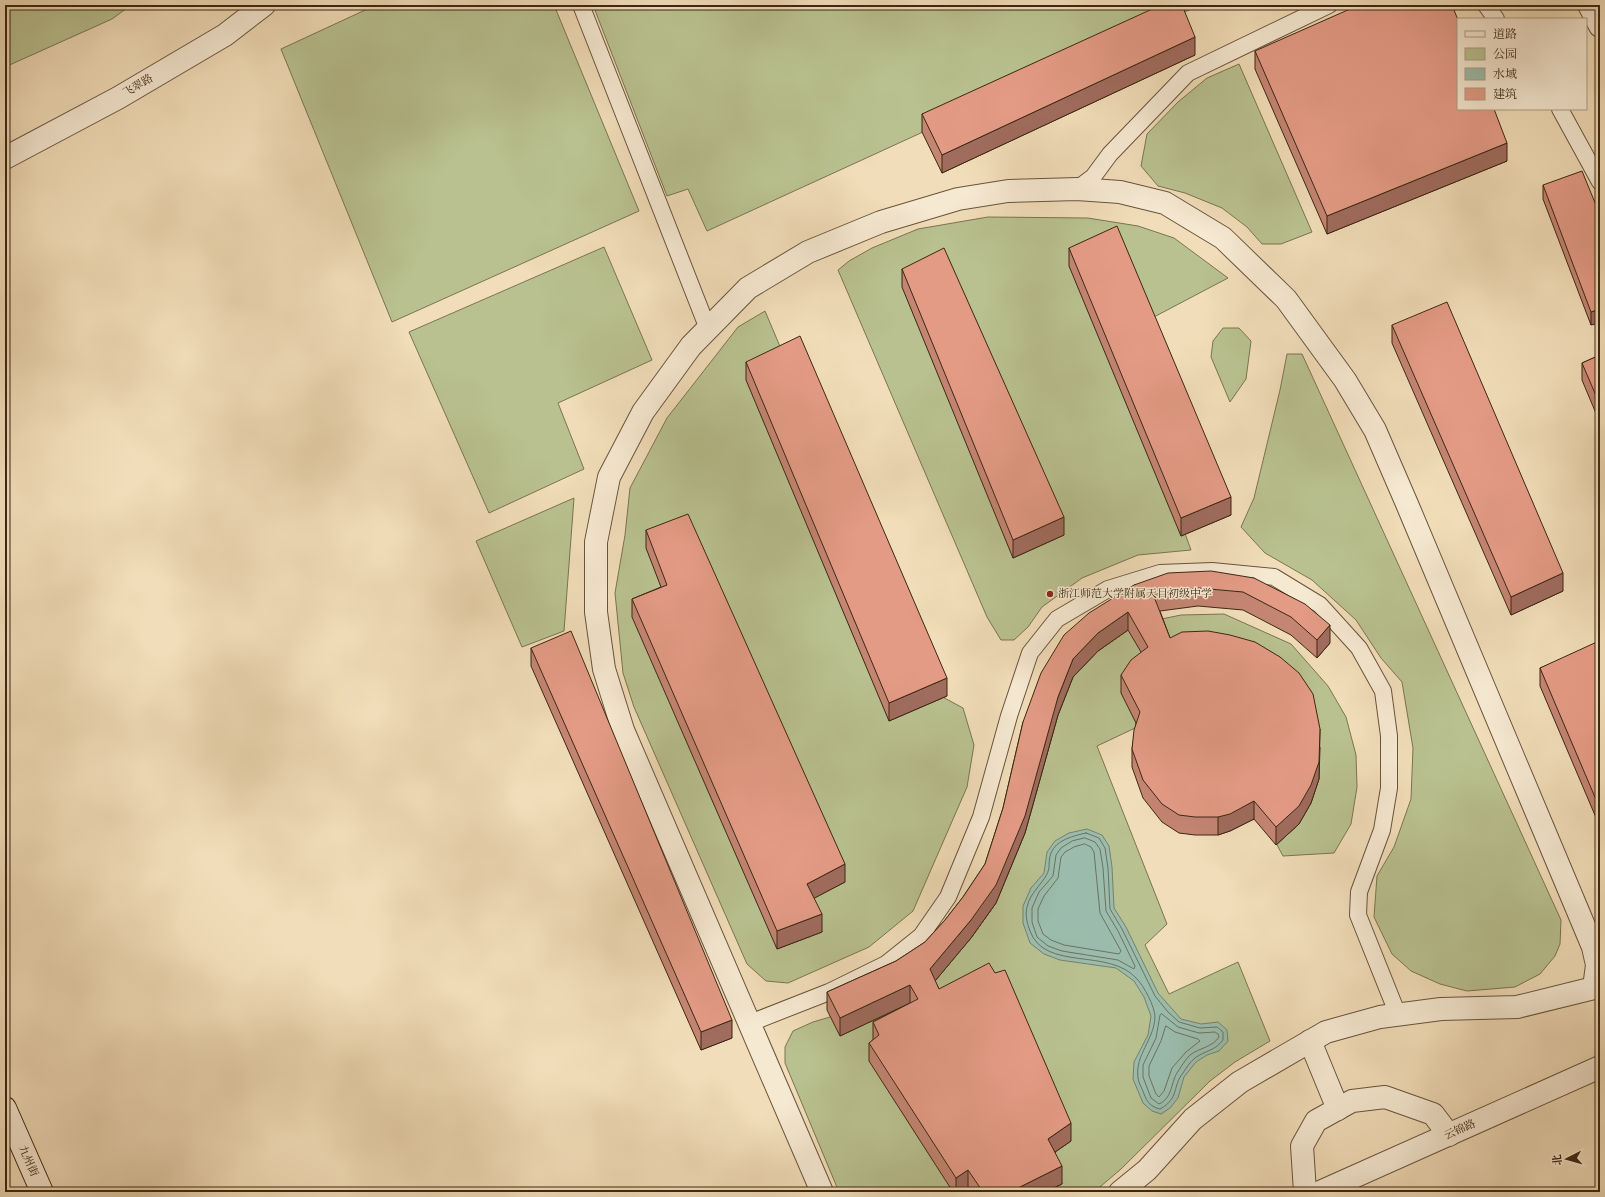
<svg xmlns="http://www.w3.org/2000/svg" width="1605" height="1197" font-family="'IM FELL English','Noto Serif SC',serif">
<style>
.green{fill:#b9c190;stroke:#7a7451}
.water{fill:#9bbcac;stroke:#75806e}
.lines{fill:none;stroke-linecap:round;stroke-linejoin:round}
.shore{stroke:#6c725f;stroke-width:1}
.service-casing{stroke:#69543c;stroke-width:18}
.minor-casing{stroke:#69543c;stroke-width:24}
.tertiary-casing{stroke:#69543c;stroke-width:24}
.secondary-casing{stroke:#3c2712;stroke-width:24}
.service{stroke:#f6e9d2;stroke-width:16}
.minor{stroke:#f6e9d2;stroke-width:22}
.tertiary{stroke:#f6e9d2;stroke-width:22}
.secondary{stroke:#f6e9d2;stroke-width:22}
.wall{fill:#c48573;stroke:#3c2712}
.shaded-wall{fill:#a06c5e;stroke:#3c2712}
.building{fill:#e49b86;stroke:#3c2712}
.poi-dot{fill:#8f2418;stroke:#f6e9d2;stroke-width:1.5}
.labels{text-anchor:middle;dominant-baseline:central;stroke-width:3;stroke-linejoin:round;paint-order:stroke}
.street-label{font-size:11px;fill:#3c2712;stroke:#f6e9d2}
.poi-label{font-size:11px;fill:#3c2712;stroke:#f6e9d2;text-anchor:start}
</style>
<rect width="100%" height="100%" fill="#f1ddb9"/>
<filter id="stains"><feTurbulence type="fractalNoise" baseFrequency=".005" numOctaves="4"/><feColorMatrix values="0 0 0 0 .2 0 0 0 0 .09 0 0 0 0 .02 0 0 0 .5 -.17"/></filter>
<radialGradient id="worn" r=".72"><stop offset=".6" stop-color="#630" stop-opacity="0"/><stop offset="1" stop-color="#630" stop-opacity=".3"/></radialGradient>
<g class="green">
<path d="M5,5h126l-19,14 -107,48z"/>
<path d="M376,5h178l85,206 -247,111 -111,-273z"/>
<path d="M593,5h607l-493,226 -19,-42 -21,7z"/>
<path d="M1239,64l73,168 -31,12h-19l-15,-17 -25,-19 -37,-15 -27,-7 -17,-20 6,-32 31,-32 29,-24z"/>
<path d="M988,217l100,1 50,8 36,12 54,40 -114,60 77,212 -53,5 -56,23 -40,29 -14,20 -14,13h-13l-14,-23 -149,-347 11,-9 23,-13 46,-19z"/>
<path d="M604,247l48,113 -94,43 26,66 -95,44 -80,-181z"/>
<path d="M765,311l159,376 39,21 11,37 -7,42 -54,124 -44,36 -81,36 -22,-2 -19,-17 -113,-257 -11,-34 -8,-80 10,-58 5,-47 37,-70 71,-91z"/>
<path d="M1223,328h16l12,13 -5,38 -16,23 -19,-45 2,-16z"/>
<path d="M1287,354h15l259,566 -1,24 -5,12 -15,18 -25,13 -48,4 -27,-7 -29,-13 -19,-17 -18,-37 3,-41 17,-29 17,-48 2,-51 -11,-66 -21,-24 -25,-38 -44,-40 -47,-27 -24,-26 13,-29 26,-108z"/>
<path d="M574,498l-10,133 -42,16 -46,-106z"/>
<path d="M1224,614l67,30 37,42 18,31 10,38 1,32 -6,37 -17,29 -51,3 -76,-141 -38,-3 -72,34 70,178 -22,21 24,49 69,-32 32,79 -35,21 -25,19 -89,88 -27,23h-255l-54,-129v-16l8,-16 20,-9 88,-26 70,-58 25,-35 62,-188 15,-38 25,-26 39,-27 44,-9z"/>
</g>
<path class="water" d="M1087,829l15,6 7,11 3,21 2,41 12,19 32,66 23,26 20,5 17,-2 9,8 1,11 -9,10 -12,4 -11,7 -12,15 -6,21 -8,10 -9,6 -9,-3 -9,-8 -10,-24 1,-17 14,-27 3,-19 -7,-19 -10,-16 -18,-13 -56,-8 -16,-6 -14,-11 -7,-20v-17l8,-18 13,-15 3,-21 8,-11 14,-8z"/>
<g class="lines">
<g class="shore">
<path d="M1086,833l13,5 6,10 3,20 2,41 12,20 33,67 13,16 11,10 21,6 17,-1 6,5v8c-8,11 -17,10 -28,18 -5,4 -9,10 -12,15 -11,13 -3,25 -23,36 -9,-2 -13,-7 -16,-15 -2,-6 -6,-12 -6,-17 -3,-22 16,-37 17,-60 0,-10 -11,-31 -18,-38 -28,-32 -92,-7 -107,-48 -3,-8 -5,-16 -3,-24 3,-16 20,-26 22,-39 0,-4 0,-10 2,-15 5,-13 22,-17 35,-20z"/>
<path d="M1085,838l10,4 5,7 3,19 3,43 12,20 17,35 -1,3 -16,-9 -56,-9 -14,-5 -11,-9 -5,-15v-14l7,-16 14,-16 3,-21 5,-7 11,-7z"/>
<path d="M1085,844l6,3 3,5 6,61 21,38 -2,3 -55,-9 -13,-5 -8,-6 -5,-13v-12l6,-13 14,-18 3,-21 4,-5 9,-5z"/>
<path d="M1162,1014l16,13 21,6 16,-1 3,2 1,3c-6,10 -20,11 -29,18 -4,4 -8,10 -11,15 -9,11 -5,27 -20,34l-8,-6 -8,-21v-12l13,-27 4,-23z"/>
<path d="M1166,1026l9,6 23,7 2,2 -14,11 -14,16 -8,23 -5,6 -3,-3 -7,-18v-10l12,-25z"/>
</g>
<defs>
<g id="service">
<path d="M581,5l127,324"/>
<path d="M1486,5l10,14"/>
<path d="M1560,109l40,73"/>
<path d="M1077,189l16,-12 17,-23 78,-81 141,-68"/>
<path d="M750,1023l79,-31 57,-28 35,-28 27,-39 33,-80 28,-101 21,-63 27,-34 51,-30 52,-16 52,-2 62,6 46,28 39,43 24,43 6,45v52l-7,42 -23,62 -1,23 40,100"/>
</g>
<g id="minor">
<path d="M1310,1041l28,68"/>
<path d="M822,1192l-199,-462 -19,-61 -8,-57v-70l13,-65 34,-65 48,-66 57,-58 60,-36 73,-30 77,-23 50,-8 69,-2 43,3 45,11 58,35 63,61 59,81 30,50 32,74 186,443 4,18 -3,23 -77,19 -76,2 -61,8 -54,15 -86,50 -47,37 -46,51 -27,22"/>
<path d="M1305,1192l-3,-46 14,-25 36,-20 33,-4 48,17 16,21"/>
</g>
<g id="tertiary">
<path d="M1589,5l11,21"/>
<path d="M5,158l113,-60 107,-63 39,-30"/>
<path d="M1320,1192l280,-125"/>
</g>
<path id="secondary" d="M5,1108l37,84"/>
</defs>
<use href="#service" class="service-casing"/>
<use href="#minor" class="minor-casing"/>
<use href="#tertiary" class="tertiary-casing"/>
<use href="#secondary" class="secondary-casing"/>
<use href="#service" class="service"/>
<use href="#minor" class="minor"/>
<use href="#tertiary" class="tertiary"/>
<use href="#secondary" class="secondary"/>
</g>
<g class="wall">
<path d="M1255,51l252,110 -180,73 -72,-165z"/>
<path d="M1195,55l-253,118 -20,-41v-18z"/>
<path d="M1543,185l57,30 -9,110 -48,-126z"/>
<path d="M1069,248l162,267 -50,21 -112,-270z"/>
<path d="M902,269l162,266 -51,23 -111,-271z"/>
<path d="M1392,325l171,266 -52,24 -119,-272z"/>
<path d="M1600,355v68l-18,-43v-17z"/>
<path d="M746,362l201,334 -58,25 -143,-341z"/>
<path d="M646,530l199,352 -31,16 8,34 -45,17 -145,-332v-18l29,-12 -15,-39z"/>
<path d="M1254,578l76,65 -13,15 -26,-23 -48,-25 -45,-4 -38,5 10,27 150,109 -1,32 -8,24 -12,21 -23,21 -22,-26 -24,12 -12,4h-23l-16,-2 -17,-11 -19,-24 -11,-31v-18l4,-26 -15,-30v-18l20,-23 -13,-22 -30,21 -25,26 -15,38 -33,118 -29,70 -25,35 -36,43 4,8 132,152 -16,11 7,32 -17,8h-74l-3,-4 -6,4h-9l-84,-131v-18l4,-3v-18l37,-19 -70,33 -13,-26v-18l69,-31 29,-19 20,-22 18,-23 22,-33 18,-56 20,-86 111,-137z"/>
<path d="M1600,644v183l-60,-141v-18z"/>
<path d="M531,648l201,390 -31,12 -170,-384z"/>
</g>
<g class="shaded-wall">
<path d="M1195,37v18l-253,118v-18z"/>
<path d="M1507,143v18l-180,73v-18z"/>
<path d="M1600,309v14l-9,2v-13z"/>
<path d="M1231,497v18l-50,21v-18z"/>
<path d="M1064,517v18l-51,23v-18z"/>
<path d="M1563,573v18l-52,24v-18z"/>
<path d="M1128,612v18l-30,21 -25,26 -15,38 -33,118 -29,70 -25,35 -41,49v-18l41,-49 87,-223 15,-38 25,-26z"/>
<path d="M1330,625v18l-13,15v-18z"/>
<path d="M947,678v18l-58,25v-18z"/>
<path d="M1320,729l-1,50 -8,24 -12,21 -23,21v-18z"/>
<path d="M1254,801v18l-24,12 -12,4v-18z"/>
<path d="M845,864v18l-38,20v-18z"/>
<path d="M822,914v18l-45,17v-18z"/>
<path d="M910,985v18l-70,33v-18z"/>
<path d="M732,1020v18l-31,12v-18z"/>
<path d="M1071,1123v18l-23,16v-18z"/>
<path d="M1062,1166v18l-17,8h-35z"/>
<path d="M968,1170v18l-6,4h-6v-14z"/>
</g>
<g class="building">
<path d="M1161,5h21l13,32 -253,118 -20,-41z"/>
<path d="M1359,5h93l6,15v89h36l13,34 -180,73 -72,-165z"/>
<path d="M1582,171l18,44v94l-9,3 -48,-127z"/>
<path d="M1117,226l114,271 -50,21 -112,-270z"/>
<path d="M944,248l120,269 -51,23 -111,-271z"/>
<path d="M1447,302l116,271 -52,24 -119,-272z"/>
<path d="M800,336l147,342 -58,25 -143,-341z"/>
<path d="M1600,355v50l-18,-42z"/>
<path d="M688,514l157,350 -38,20 15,30 -45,17 -145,-332 35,-14 -21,-55z"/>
<path d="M1211,571l43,7 51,26 25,21 -13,15 -26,-23 -48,-25 -45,-4 -45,6 17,44 12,-6 26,-1 22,4 25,7 25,15 19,16 14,21 7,35 -1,33 -8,23 -12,21 -23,21 -22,-26 -24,13 -12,3h-23l-16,-2 -17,-11 -19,-24 -11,-31 2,-19 6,-18 -19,-37 10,-15 17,-13 -20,-35 -30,21 -25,26 -15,38 -33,119 -29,69 -25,35 -41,49 9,20 50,-26 6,10 10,-3 66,153 -23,16 14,27 -52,26h-27l-15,-22 -12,8 -87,-135 10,-8 -6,-13 45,-23 -8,-14 -70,33 -13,-26 69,-31 29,-19 20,-22 18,-23 22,-33 18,-56 20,-86 18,-49 23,-38 25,-22 45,-28 34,-12z"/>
<path d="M571,631l161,389 -31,12 -170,-384z"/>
<path d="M1599,641l1,3v165l-60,-141z"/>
</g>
<circle class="poi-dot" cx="1050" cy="594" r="4"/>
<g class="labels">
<g class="street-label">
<text transform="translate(138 86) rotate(-31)">飞翠路</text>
<text transform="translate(1460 1130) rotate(-24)">云锦路</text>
<text transform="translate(28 1161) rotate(66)">九州街</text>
</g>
<g class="poi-label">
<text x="1058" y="594">浙江师范大学附属天目初级中学</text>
</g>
</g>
<rect width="1605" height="1197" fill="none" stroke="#f1ddb9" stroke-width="20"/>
<rect x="6" y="6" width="1593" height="1185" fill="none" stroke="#3c2712" stroke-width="2"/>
<rect x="10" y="10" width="1585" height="1177" fill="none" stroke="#3c2712"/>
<rect x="1457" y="18" width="130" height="92" fill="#f6e9d2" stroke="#ac9b85"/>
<rect x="1465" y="31" width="20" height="6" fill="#f6e9d2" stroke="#ac9b85"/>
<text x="1493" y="38" font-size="12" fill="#3c2712">道路</text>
<rect x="1465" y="48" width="20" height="12" fill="#b9c190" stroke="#ac9b85"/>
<text x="1493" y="58" font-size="12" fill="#3c2712">公园</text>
<rect x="1465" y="68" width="20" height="12" fill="#9bbcac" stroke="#ac9b85"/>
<text x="1493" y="78" font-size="12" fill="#3c2712">水域</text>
<rect x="1465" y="88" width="20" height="12" fill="#e49b86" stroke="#ac9b85"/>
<text x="1493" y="98" font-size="12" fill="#3c2712">建筑</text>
<g transform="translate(1567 1159) rotate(264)" stroke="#f6e9d2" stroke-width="3" paint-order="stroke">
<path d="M0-3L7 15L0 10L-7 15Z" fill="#3c2712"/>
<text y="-6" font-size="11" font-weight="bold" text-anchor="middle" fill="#3c2712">北</text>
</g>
<rect width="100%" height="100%" filter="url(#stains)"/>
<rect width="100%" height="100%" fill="url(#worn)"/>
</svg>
